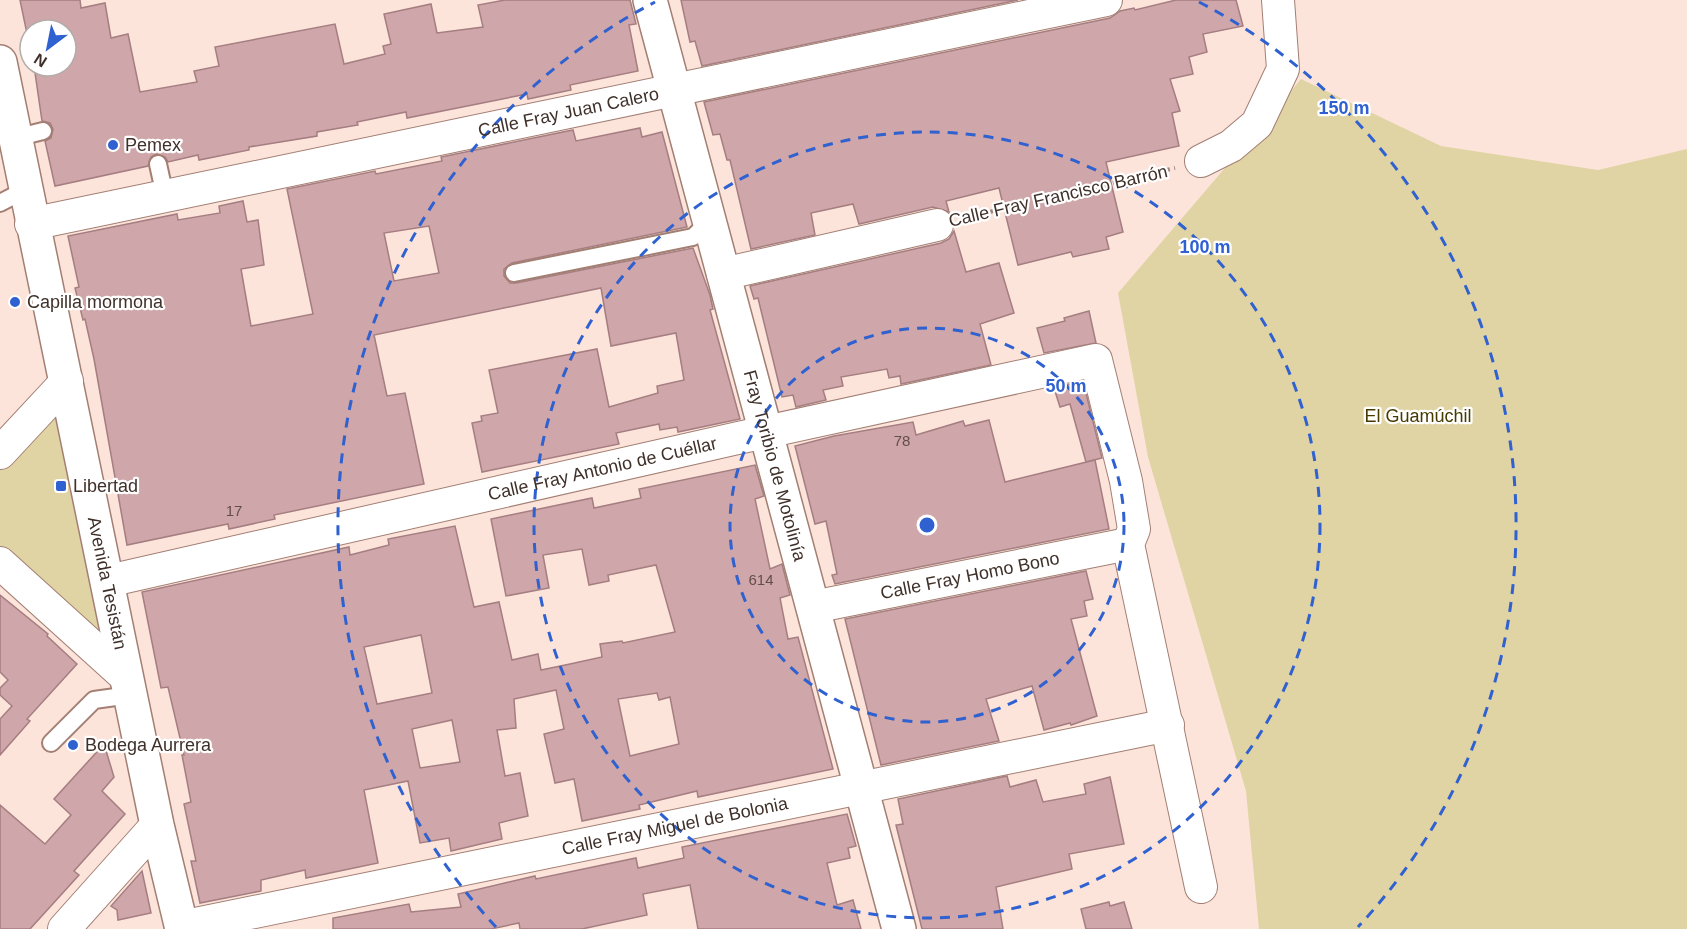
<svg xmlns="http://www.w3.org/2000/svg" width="1687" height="929" font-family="Arial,sans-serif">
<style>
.green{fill:#e1d4a4}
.building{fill:#cfa6a9;stroke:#a57e81;stroke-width:1.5;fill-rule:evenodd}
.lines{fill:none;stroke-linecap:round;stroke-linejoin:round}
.lane-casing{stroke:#a37f73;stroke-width:20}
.street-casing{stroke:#a37f73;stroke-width:34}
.secondary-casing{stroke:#a37f73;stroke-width:36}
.path{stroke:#9a867f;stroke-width:4;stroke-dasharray:4.5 4.5;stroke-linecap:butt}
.lane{stroke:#fff;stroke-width:16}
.street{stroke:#fff;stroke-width:32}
.secondary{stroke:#fff;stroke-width:33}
.ring{fill:none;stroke:#2f61d0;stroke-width:3;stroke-dasharray:10 8}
.poi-dot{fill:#2f61d0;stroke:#fff;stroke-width:2}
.labels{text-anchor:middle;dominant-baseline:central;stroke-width:4.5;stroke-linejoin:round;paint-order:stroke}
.number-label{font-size:15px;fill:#634e4a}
.street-label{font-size:18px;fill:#3f302a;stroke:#fff}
.poi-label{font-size:18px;fill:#3f302a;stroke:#fff;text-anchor:start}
.park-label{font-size:18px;fill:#473a00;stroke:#fff}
.centre{fill:#2f61d0;stroke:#fff;stroke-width:3}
.ring-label{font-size:18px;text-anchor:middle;font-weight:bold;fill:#2f61d0;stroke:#fff;stroke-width:4.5;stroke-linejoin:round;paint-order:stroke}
</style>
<rect width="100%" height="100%" fill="#fce4db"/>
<g class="green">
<path d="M1301,79l140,67 157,24 89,-21v780h-428l-13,-138 -98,-334 -30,-164z"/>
<path d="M57,403l43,233 -100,-85v-85z"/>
</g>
<g class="building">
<path d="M20,0h60l1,8 24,-5 6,35 17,-4 12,58 57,-10 -3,-11 25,-5 -4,-19 120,-23 9,40 41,-10 -2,-8 8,-2 -7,-30 47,-10 6,29 46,-6 -5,-22 27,-5h125l6,24 -7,1 9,46 -68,14 1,5 -43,9 -1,-5 -120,24 -1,-6 -49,10 1,3 -41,7v4l-68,11v3l-50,10 -1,-5 -30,7 -3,-5 -9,-3 -5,3 -3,9 -93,20 -10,-45 6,-3 2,-9 -3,-6 -8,-2 -8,-55h32v-36h-36v18z"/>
<path d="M681,0h337l-316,66 -7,-25 -5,1z"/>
<path d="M1176,0h60l7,26 -40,8 4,18 -18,5 4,17 -23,5 10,32 -8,2 7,33 -73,16 17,70 -17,5 3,12 -36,8 -2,-5 -53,13 -19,-77 -53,13 3,11 -16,-5 -74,17 -6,-20 -42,9 4,22 -64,14 -21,-89h-3l-7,-26 -7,1 -9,-33 406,-84 10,-7 14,-3 1,2z"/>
<path d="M640,128l2,9 20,-5 25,95 -175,36 -8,6v7l6,7h6l177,-35 17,47 3,14 -3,1 30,109 -62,13 -1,-5 -17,3 -1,-6 -43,9 3,11 -137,28 -10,-49 10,-2 -1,-5 17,-3 -9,-43 108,-21 12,58 49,-14 -1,-7 27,-6 -8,-47 -65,13 -10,-58 -227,47 13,61 18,-3 19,91 -150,31 1,4 -46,10 -1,-5 -101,21 -33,-186 -9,-40 -2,1 -8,-32 4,-1 -11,-51 109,-22 1,6 42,-7 -1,-7 24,-5 4,21 11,-2 6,45 -23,4 10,57 62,-12 -26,-125 88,-18 1,3 66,-13 -1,-4 132,-27 3,11zM429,226l10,47 -45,8 -10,-48z"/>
<path d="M954,231l12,41 33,-9 15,50 -34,11 11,41 -90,19 -1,-8 -11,2 -2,-9 -46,8 2,9 -20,4 3,10 -30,7 -3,-12 -11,2 -24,-99 -4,1 -4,-13 191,-43 8,-4z"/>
<path d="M1089,311l7,32 -52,10 -7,-25 28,-7 -1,-3z"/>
<path d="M1083,381l19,77 -16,4 -16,-58 -10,3 -6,-19z"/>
<path d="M989,420l16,62 90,-22 14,69 -274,55 -3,-9 5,-1 -11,-53 -11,3 -20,-78 39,-10 79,-14 3,13 47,-14 2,5z"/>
<path d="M755,465l9,31 -9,3 15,70 12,-5 8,31 -10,3 8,41 10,-2 35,132 -135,28 -1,-6 -58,14 1,4 -58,12 -8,-42 -19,4 -11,-49 20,-5 -8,-39 -42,9 2,29 -19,2 8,46 15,-3 8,43 -29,7 3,16 -51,12 -2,-13 -29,5 -12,-62 -44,9 14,73 -72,15 -1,-8 -44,10v11l-61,12 -9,-42h5l-12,-57 7,-2 -9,-47h2l-16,-68 -7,1 -19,-96 207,-45 1,8 39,-10 -1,-6 67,-13 19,81 25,-5 13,58 26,-6 3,16 29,-6 32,-7 -2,-13 22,-3 1,2 52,-11 -19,-67 -48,10 1,6 -20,4 -7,-36 -39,6 6,33 -43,8 -15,-77 101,-21 2,10 47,-10 -2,-9zM421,635l11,58 -55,11 -13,-57zM657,693l2,7 11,-3 9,47 -49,12 -12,-57zM452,720l8,42 -40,6 -8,-39z"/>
<path d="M1086,571l7,28 -9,2 3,15 -16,3 26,97 -26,9 -1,-2 -26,7 -12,-44 -46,13 13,42 -118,24 -36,-146z"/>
<path d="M0,595l48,39 -1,2 30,28 -50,55 3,2 -30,34v-36l12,-13 -12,-11v-7l8,-8 -8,-8z"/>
<path d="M104,744l10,33 -12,14 23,23 -51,57 5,4 -49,54h-30v-124l45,39 26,-29 -17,-16z"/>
<path d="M1007,776l3,11 26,-7 7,22 43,-8 -2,-10 26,-7 14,67 -55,10 3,15 -76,18 7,42h-81l-26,-104 7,-1 -5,-25z"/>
<path d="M847,814l9,32 -8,2 2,10 -23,5 10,42 16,-5 8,29h-163l-8,-44 -47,9 4,21 -65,14h-62l-1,-6 -28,6h-158v-11l76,-14 2,8 50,-5 -3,-13 77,-18 1,3 100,-21 2,10 46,-10 -2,-11z"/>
<path d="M142,871l9,42 -33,7 -1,-10 -6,-4z"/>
<path d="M1109,902l1,4 14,-4 8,27h-46l-5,-20z"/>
</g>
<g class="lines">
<defs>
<g id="lane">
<path d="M15,138l28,-7"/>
<path d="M158,164l7,32"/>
<path d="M0,203l25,-13"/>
<path d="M514,273l179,-36 16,-15"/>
<path d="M51,743l43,-43 36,-5"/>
</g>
<g id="street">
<path d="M1201,161l30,-15 26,-22 26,-55 -5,-69"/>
<path id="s1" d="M31,224l1075,-224"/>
<path d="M723,274l214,-49"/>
<path d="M0,453l67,-72"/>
<path d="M0,563l126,114"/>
<path id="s2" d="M108,581l630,-143 358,-78 30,121 8,48 -6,15 73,343"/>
<path id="s3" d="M813,607l315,-63"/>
<path id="s4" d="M181,927l987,-202"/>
<path d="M64,929l93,-104"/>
</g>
<g id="secondary">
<path id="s5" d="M650,0l249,929"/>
<path id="s6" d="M0,62l157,763 25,104"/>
</g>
</defs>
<use href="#lane" class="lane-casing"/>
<use href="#street" class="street-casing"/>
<use href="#secondary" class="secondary-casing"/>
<path class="path" d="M964,218l211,-50"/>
<use href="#lane" class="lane"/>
<use href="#street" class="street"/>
<use href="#secondary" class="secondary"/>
</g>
<g class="ring">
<circle cx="927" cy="525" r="197"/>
<circle cx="927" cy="525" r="393"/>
<path d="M496 927A590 590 0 0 1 655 2M1199 2A590 590 0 0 1 1358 927"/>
</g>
<g class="poi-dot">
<circle cx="113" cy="145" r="6"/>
<circle cx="15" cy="302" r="6"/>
<rect x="55" y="480" width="12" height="12" rx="3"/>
<circle cx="73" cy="745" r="6"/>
</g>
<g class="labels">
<g class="number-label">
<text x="902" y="440">78</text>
<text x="234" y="510">17</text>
<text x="761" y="579">614</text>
</g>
<g class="street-label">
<text stroke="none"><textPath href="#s1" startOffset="549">Calle Fray Juan Calero</textPath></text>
<text transform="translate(1058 196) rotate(-13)">Calle Fray Francisco Barrón</text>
<text stroke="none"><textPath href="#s5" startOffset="482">Fray Toribio de Motolinía</textPath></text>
<text stroke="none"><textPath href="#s2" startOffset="507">Calle Fray Antonio de Cuéllar</textPath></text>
<text stroke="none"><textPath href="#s3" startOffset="160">Calle Fray Homo Bono</textPath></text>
<text stroke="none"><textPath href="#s6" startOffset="532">Avenida Tesistán</textPath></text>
<text stroke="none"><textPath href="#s4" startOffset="504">Calle Fray Miguel de Bolonia</textPath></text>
</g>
<g class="poi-label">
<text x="125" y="145">Pemex</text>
<text x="27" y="302">Capilla mormona</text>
<text x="73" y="486">Libertad</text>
<text x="85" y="745">Bodega Aurrera</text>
</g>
<g class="park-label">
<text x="1418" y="416">El Guamúchil</text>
</g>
</g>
<circle cx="927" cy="525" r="9" class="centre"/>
<g class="ring-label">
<text x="1344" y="114">150 m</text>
<text x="1205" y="253">100 m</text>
<text x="1066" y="392">50 m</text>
</g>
<g transform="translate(48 48) rotate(212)"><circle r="28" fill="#ffffff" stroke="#b2acaa" stroke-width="1.5"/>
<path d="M0-4.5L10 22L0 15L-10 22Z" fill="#2f61d0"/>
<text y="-9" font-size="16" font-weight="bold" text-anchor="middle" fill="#3f302a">N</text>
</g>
</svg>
